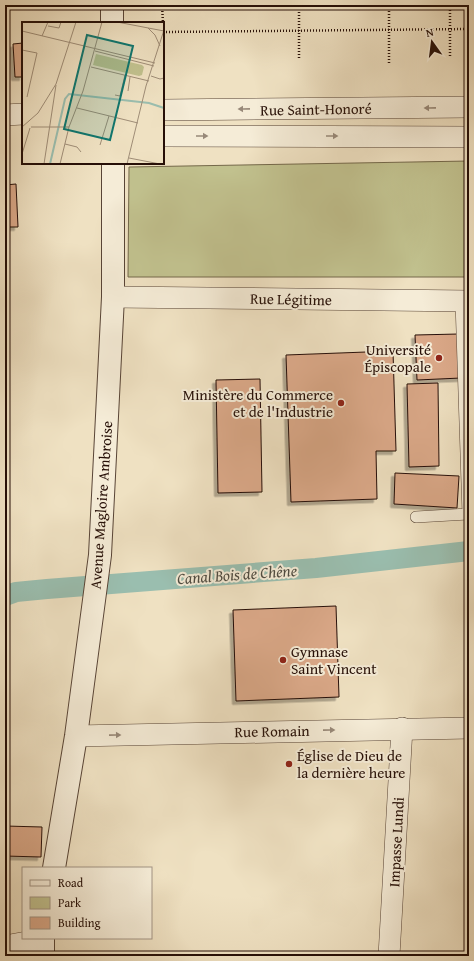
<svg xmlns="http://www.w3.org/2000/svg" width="474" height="961" font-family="'Gentium Book Plus',serif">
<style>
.green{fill:#c1c18e;stroke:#74684a}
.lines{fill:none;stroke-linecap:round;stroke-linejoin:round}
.canal{stroke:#9abeaf;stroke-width:20}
.building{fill:#daa888;stroke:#260f07;filter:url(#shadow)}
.service-casing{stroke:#584436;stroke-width:12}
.minor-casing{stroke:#584436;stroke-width:22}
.tertiary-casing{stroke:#584436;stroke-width:24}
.path{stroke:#260f07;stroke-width:2.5;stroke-dasharray:1 2;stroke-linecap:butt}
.service{stroke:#f5ecd7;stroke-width:11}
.minor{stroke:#f5ecd7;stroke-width:21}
.tertiary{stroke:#f5ecd7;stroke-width:22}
.oneway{fill:#988979}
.poi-dot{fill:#8f2418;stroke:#f5ecd7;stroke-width:1.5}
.labels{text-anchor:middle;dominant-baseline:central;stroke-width:4;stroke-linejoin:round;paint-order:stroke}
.street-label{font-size:15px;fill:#260f07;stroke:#f5ecd7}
.poi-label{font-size:15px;fill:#260f07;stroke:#f5ecd7;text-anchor:end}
.water-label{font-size:16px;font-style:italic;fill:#4f4c42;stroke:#f5ecd7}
.inset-river{fill:none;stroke:#9abeaf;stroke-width:2}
.inset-road{fill:none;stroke:#9f8d77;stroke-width:1}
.view{fill:#0f766e;fill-opacity:0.15;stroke:#0f766e;stroke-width:2}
.inset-edge{fill:none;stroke:#260f07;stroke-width:2}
</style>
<defs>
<filter id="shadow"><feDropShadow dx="-3.5" dy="3.5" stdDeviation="0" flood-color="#0004"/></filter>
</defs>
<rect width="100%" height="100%" fill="#efe1c2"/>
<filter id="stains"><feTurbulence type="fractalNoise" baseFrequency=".005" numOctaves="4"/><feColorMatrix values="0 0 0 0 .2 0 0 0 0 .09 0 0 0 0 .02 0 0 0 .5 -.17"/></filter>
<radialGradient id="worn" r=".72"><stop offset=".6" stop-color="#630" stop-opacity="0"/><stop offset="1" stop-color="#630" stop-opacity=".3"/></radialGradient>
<path class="green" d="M469,161v116h-341l1,-110z"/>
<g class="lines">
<path class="canal" d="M5,596l11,-4 31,-3 269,-21 153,-17"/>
</g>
<g class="building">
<path d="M23,43v34h-8l-2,-33z"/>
<path d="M16,184l2,43h-13v-42z"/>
<path d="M459,334l2,44 -44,2 -2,-45z"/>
<path d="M393,351l3,100h-20l1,48 -86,3 -5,-147z"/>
<path d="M260,379l2,113 -44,1 -2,-113z"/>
<path d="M438,383l1,83 -30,1 -2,-83z"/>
<path d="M395,473l64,3 -2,32 -63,-4z"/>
<path d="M336,606l3,91 -103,4 -3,-91z"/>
<path d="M5,826l37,1 -1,30 -36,-1z"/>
</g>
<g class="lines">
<defs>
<path id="service" d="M416,517l52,-3 -7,-213"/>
<g id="minor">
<path d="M163,110l306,-3"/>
<path d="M5,115l18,-1"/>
<path d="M163,136l306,1"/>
<path d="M113,297l356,4"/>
<path d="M76,736l393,-8"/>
<path d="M5,946l38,-7"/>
<path d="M389,956l13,-228"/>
</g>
<g id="tertiary">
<path d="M112,23v-18"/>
<path d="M54,868l22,-132 24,-181 13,-258v-134"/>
<path d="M43,956v-18"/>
</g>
</defs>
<use href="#service" class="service-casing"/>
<use href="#minor" class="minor-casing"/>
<use href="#tertiary" class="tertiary-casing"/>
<g class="path">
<path d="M162,5l1,18"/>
<path d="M389,5v58"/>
<path d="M163,32l306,-3"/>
<path d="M450,56v-50"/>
<path d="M299,58v-53"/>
</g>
<use href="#service" class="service"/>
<use href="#minor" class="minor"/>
<use href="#tertiary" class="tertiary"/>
</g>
<defs><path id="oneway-solid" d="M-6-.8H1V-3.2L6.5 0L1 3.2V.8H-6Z"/></defs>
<g class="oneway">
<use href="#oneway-solid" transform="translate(430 108) rotate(179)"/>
<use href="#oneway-solid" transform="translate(244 109) rotate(179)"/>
<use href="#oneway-solid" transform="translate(202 136)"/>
<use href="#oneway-solid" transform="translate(332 136)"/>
<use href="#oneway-solid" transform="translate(329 730) rotate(-1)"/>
<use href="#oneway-solid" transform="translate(115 735) rotate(-1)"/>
</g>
<g class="poi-dot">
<circle cx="439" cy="358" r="4"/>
<circle cx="341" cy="403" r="4"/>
<circle cx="283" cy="660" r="4"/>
<circle cx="289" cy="764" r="4"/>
</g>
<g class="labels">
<g class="street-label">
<text transform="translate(316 109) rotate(-1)">Rue Saint-Honoré</text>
<text transform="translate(291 299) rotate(1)">Rue Légitime</text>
<text transform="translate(101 505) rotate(-86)">Avenue Magloire Ambroise</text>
<text transform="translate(272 731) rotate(-1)">Rue Romain</text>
<text transform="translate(396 842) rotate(-87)">Impasse Lundi</text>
</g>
<g class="poi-label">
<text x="431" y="349">Université<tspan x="431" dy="17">Épiscopale</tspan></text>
<text x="333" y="394">Ministère du Commerce<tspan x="333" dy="17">et de l'Industrie</tspan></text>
<text x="291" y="651" text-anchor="start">Gymnase<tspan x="291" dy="17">Saint Vincent</tspan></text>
<text x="297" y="755" text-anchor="start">Église de Dieu de<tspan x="297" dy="17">la dernière heure</tspan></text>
</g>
<g class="water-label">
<text transform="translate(237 574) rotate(-4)">Canal Bois de Chêne</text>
</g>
</g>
<g transform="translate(22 22)">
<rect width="142" height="142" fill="#efe1c2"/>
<path d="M74,32l46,11 2,2 -2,8 -3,1 -46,-11z" fill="#c1c18e"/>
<path class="inset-river" d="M28,142l15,-65 4,-5 80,9 15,5"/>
<path class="inset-road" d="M95,0l47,9M26,4l11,2 2,-6M126,6l7,7 5,11M0,9l133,32M20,14l6,-14M0,28l15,3 -10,44M73,29l59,15M69,45l58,14M129,54l9,3 4,-1M106,69l2,-14M93,73l5,1 5,-21M55,86l61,15M0,105l16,-14 18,-29 20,-62M9,105h38M43,122l12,3 4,5M78,123l9,-29M0,132l8,-26M107,136l31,6M22,142l12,-79M38,142l9,-37 14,-36 19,-69M105,142l19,-78 18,-56"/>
<path class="view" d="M65,13l46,11 -23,94 -46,-11z"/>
<rect width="142" height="142" class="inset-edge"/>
</g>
<rect width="474" height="961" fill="none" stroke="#efe1c2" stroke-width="20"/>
<rect x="6" y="6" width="462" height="949" fill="none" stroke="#260f07" stroke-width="2"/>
<rect x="10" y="10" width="454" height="941" fill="none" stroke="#260f07"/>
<rect x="22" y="867" width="130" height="72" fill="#f5ecd7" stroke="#a29484"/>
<rect x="30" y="880" width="20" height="6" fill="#f5ecd7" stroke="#a29484"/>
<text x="58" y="887" font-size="12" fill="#260f07">Road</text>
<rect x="30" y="897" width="20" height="12" fill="#c1c18e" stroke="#a29484"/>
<text x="58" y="907" font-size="12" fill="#260f07">Park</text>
<rect x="30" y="917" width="20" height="12" fill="#daa888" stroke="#a29484"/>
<text x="58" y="927" font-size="12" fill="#260f07">Building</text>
<g transform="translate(432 42) rotate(346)" stroke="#f5ecd7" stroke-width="3" paint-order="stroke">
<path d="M0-3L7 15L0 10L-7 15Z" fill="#260f07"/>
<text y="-6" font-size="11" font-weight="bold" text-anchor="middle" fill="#260f07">N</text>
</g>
<rect width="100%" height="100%" filter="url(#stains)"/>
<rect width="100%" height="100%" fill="url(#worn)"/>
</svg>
